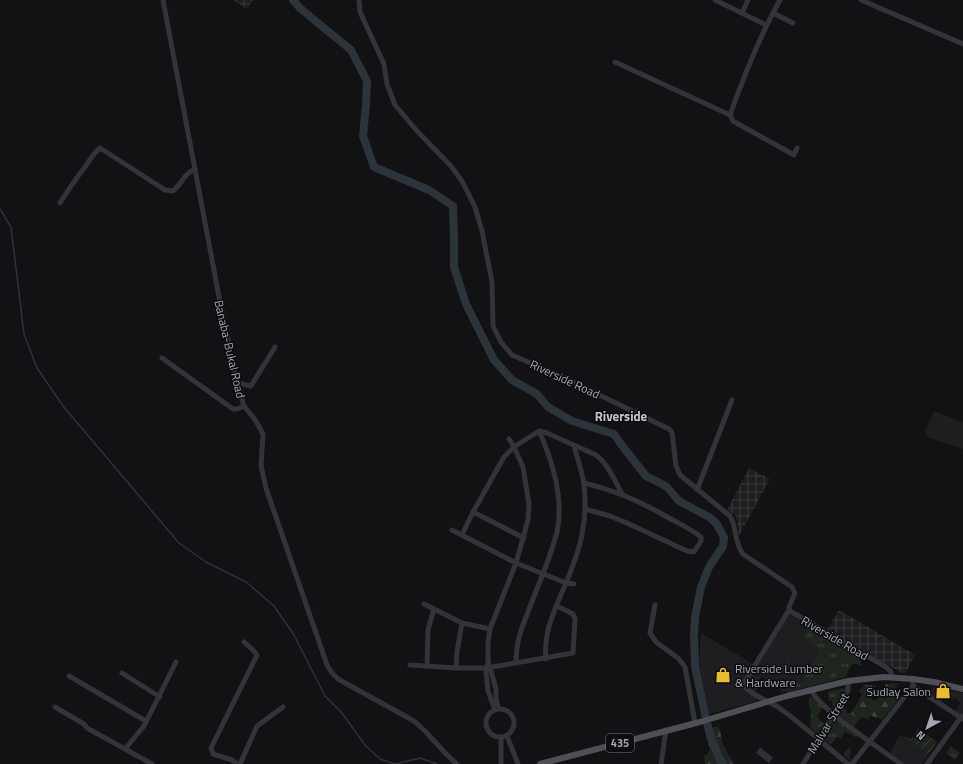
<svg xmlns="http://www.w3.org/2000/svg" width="963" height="764" font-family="'Titillium Web',sans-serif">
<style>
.built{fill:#1e1d20}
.industrial{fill:url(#industrial-grid)}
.grass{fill:url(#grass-tufts)}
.forest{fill:url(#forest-firs)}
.garden{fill:url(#garden-furrows)}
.water{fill:#2b333b}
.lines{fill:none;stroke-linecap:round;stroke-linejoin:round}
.stream{stroke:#2b333b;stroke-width:1.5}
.river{stroke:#2b333b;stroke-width:8}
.minor{stroke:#333338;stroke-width:5}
.major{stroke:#4f5057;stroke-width:6}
.labels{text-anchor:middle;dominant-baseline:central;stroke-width:3;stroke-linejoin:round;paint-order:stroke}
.shield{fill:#0d0c0e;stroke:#767882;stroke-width:1}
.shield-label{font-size:11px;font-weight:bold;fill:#a3a7b3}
.street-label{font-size:12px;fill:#a3a7b3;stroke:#0d0c0e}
.poi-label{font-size:12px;fill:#a3a7b3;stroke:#0d0c0e;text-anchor:start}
.neighbourhood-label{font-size:13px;font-weight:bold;fill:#c4c6cf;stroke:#0d0c0e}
</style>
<defs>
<pattern id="industrial-grid" width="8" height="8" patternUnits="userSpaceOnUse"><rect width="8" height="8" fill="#1e1d20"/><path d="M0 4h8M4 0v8" fill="none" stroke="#3c3b3e"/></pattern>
<pattern id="grass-tufts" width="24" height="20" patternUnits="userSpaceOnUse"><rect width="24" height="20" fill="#1e251f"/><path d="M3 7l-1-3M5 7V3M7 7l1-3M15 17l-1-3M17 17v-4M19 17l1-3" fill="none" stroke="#3c423d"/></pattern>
<pattern id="forest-firs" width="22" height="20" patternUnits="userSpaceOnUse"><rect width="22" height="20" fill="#1e251f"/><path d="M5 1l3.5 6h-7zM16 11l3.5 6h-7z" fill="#3c423d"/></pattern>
<pattern id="garden-furrows" width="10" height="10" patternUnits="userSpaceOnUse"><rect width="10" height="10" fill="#1e251f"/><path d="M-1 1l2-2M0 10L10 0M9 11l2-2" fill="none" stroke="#3c423d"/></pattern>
</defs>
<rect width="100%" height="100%" fill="#121113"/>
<g class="built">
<path d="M934,411l29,11v27l-34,-11 -4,-7z"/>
<path d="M788,613l21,13 -7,13 17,12 -21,38 -17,4 -1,-4 -26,-17z"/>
<path d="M701,633l52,31 -13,21 15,12 2,4 -48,13 -10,-49z"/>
<path d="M934,686l29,7v20l-3,2 -5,-3 6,-10 -7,-4 -1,2 -8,-3 -3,6 -13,-8z"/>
<path d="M900,735l29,19 -7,10h-17l-15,-11z"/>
</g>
<g class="industrial">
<path d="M233,0h20l-6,9z"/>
<path d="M749,468l21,11 -31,57 -3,-20 -9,-6z"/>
<path d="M839,610l76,45 -10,19 -3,-1 -75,-43z"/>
</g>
<g class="grass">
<path d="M809,626l55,30 -3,4v6l-8,-3 -8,14 -57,15 -1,-3 6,-9 7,4 19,-33 -17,-12z"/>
<path d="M787,660h2l1,2 -6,12 5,4 -11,-7 1,-1h3z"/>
<path d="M864,685h11v5l6,1 2,-2 -2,3h-10l-1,-2 -3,1 1,3 -2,2 -2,1 -5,-6 2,-3 1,1z"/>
<path d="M843,688l3,1 -13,22 -1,-1 1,-1 -1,-8 -3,-1 -1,-8z"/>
<path d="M809,697h3l10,10 -5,11 8,5 -7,11 -8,-7 1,-17 -2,-1z"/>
<path d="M842,706l4,3 1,4h4v1l8,6 -5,7 -16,-13z"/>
<path d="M834,717l23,18 -1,2 -11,-5 -4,6 -4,-1 -6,8 -8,-7v-3z"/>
<path d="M850,746l1,7 -2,4 3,3 -1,1 -8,-7z"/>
<path d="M951,746l9,7 -5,7 -9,-7z"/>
</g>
<g class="forest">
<path d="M754,672l7,5 -4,6 4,3 -6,5 -8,-6z"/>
<path d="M897,683l-1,3 1,1 -1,7 4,3 -18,23 -5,-3 -1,1 -5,-3 -3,5 -5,-3 -4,3 -8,-6 11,-20 2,2h2l2,-2 -1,-3 1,-1 3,2v5l2,3h4l4,-8 5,-4 -1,-4z"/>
<path d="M718,726l2,5 3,14 11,19h-29l-1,-8 3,-1 3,-6 -5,-19z"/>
</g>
<path class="garden" d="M918,728l19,14 -8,12 -25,-17 1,-1 6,3 2,-2 1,1z"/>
<path class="water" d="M760,747l13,11 -4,5 -13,-10z"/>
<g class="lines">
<path class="stream" d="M0,209l11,18 13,107 13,34 26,38 116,137 27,19 40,20 28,24 20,29 31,61 17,17 23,32 15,14 15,5 25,-6 17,6"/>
<path class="river" d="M293,0l8,9 50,41 16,31 -1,23 -3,32 11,31 55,23 24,16 1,32v29l12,37 28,56 18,20 25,14 11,13 24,14 42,13 9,13 23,29 16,8 5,3 12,14 30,16 7,6 8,14 -1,9 -14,21 -8,20 -6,30 -1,18 1,31 11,53 4,16 9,23 4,6"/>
<g class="minor">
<path d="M163,0l57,302 17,81 7,23 12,15 7,13 -2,32 5,22 61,177 5,8 6,6 76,42 12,11 21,23 10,9"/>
<path d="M359,0l1,12 24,52 3,20 8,21 22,26 34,35 11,15 13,26 7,24 10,51 1,44 8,16 11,13 55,24 102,50 3,3 4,34 4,9 50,41c7,11 4,27 13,38l49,33 3,6 -6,14 1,4 96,56 5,5 1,6"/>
<path d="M715,0l51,25"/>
<path d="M861,0l102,44"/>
<path d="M742,13l6,-13"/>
<path d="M773,13l20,10"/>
<path d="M615,62l115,53 3,6 61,34 3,-7"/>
<path d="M730,115c14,-39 29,-78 50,-115"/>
<path d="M60,203c7,-11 14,-22 22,-32 6,-7 10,-17 18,-23l65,42 8,1c10,-8 10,-17 22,-22"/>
<path d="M162,358l71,51h4l7,-3"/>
<path d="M237,383l14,3 24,-39"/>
<path d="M584,483c31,7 58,19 85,35 11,6 22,11 32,19v4l-7,11 -7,-1 -60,-28 -17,-7 -25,-7"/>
<path d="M697,490l35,-90"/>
<path d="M473,512l51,26"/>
<path d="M452,530l64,33 50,20 8,1"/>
<path d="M462,535l11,-23 31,-55 10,-10 25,-16 8,2 49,22c12,9 19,26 26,39"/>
<path d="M424,604l38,19 28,6"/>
<path d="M655,605l-5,28 6,9 22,16 7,9 10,56"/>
<path d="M789,610l-45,73v3c9,10 23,14 34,21 24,17 47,38 70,57"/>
<path d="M546,659c-4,-33 17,-64 27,-94 10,-25 14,-54 11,-81 -2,-13 -7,-26 -10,-39"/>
<path d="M516,663c0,-26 8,-40 17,-64 9,-22 18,-44 24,-67 7,-34 -4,-70 -18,-101"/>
<path d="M489,664l7,25v10l2,8"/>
<path d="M410,665l46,3h31l86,-15 2,-34 -2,-5 -16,-8"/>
<path d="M427,666l1,-36 6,-21"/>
<path d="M456,668l1,-16 5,-29"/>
<path d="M122,673l38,24"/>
<path d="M69,676l77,45"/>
<path d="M913,679v7l50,33"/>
<path d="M811,689c5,18 73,62 90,75"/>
<path d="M55,707l29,17 3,4 65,36"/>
<circle cx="500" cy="723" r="14"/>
<path d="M495,710l-7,-19 -2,-19 2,-10v-20l2,-13 26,-66 12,-43 1,-16 -6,-37 -9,-20 -5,-8"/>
<path d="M507,736l11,28"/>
<path d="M501,737v27"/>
<path d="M125,749l19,-23 32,-64"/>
<path d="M238,764l-6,-4 -19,-6 -2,-6 46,-93 -4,-5 -9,-8"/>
<path d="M240,764l17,-38 26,-19"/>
<path d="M661,764l5,-34"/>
<path d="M803,764l45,-74v-9"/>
<path d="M852,764l61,-78"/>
<path d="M927,764l35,-48"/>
</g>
<path class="major" d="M540,764l160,-42 87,-26 61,-15 36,-4 29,2 21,3 29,7"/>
</g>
<defs>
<symbol id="shop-bare" viewBox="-9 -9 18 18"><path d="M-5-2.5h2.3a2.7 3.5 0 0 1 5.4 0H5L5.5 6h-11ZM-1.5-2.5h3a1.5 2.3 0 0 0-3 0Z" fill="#eabc33" stroke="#0d0c0e" stroke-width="2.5" paint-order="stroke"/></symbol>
</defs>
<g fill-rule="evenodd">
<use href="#shop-bare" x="712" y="664" width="22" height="22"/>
<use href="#shop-bare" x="932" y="680" width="22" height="22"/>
</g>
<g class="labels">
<rect class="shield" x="606" y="734" width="28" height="18" rx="3"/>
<g class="shield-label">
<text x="620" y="743">435</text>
</g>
<g class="street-label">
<text transform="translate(230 349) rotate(77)">Banaba-Bukal Road</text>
<text transform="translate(565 379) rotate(25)">Riverside Road</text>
<text transform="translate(835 638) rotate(30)">Riverside Road</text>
<text transform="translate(828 723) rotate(-59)">Malvar Street</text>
</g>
<g class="poi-label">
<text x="735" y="668">Riverside Lumber<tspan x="735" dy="14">&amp; Hardware</tspan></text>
<text x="931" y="691" text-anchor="end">Sudlay Salon</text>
</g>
<g class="neighbourhood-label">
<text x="621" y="416">Riverside</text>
</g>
</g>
<g transform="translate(927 728) rotate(220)" stroke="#0d0c0e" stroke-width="3" paint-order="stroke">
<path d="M0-3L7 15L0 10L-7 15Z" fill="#a3a7b3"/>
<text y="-6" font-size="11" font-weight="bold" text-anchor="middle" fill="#a3a7b3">N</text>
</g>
</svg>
